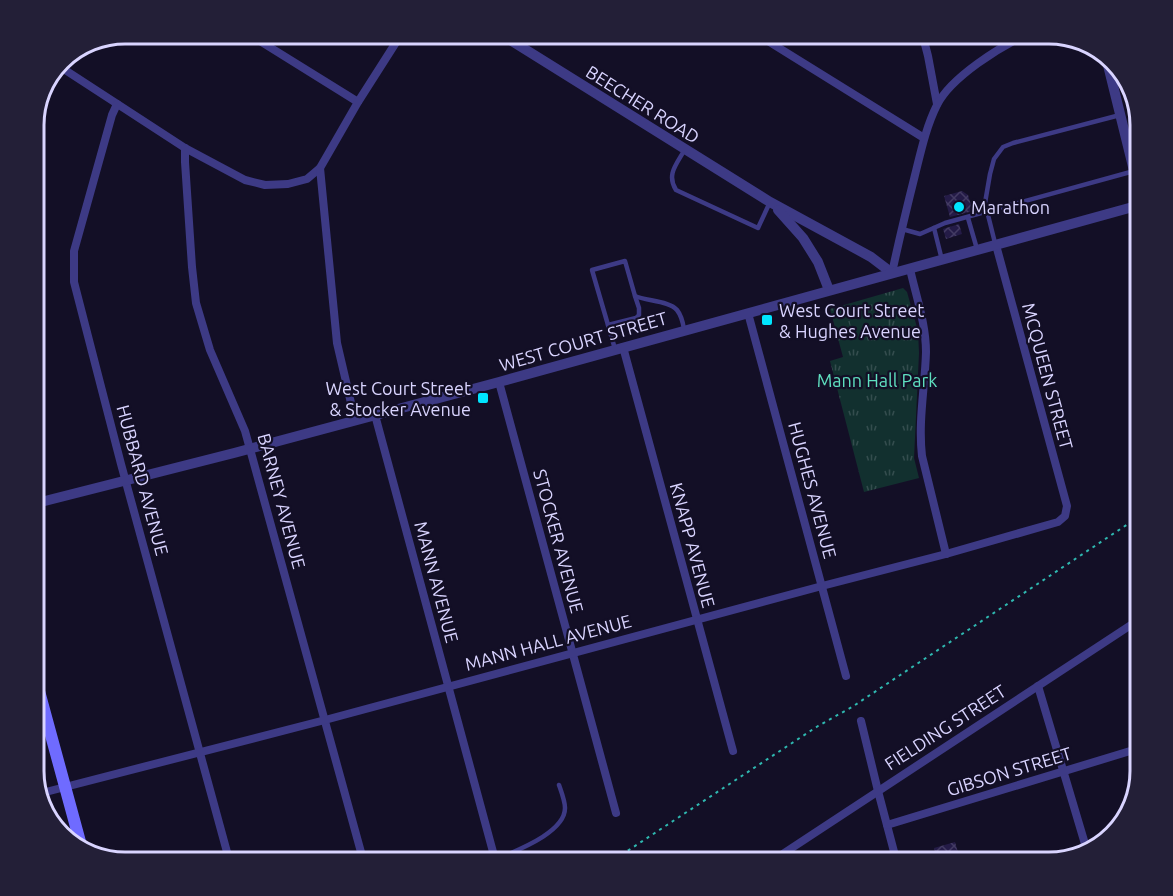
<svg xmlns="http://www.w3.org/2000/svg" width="1173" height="896" font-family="Ubuntu,sans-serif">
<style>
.grass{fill:url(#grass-tufts)}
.pitch{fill:#12302f}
.building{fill:url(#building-cross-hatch)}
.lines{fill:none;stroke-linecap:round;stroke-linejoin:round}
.path{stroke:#2fb8b0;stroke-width:2;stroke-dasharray:3 4.5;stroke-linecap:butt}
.service{stroke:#3d3a85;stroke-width:4.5}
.minor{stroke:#3d3a85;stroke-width:8}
.tertiary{stroke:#3d3a85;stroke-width:10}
.secondary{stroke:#6f6bff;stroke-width:12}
.poi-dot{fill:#00e5ff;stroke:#130f26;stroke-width:2}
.labels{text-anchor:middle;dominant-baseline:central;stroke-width:4.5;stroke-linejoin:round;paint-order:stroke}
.street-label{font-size:18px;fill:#d9d4ff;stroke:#130f26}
.poi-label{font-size:18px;fill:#d9d4ff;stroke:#130f26;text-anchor:start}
.park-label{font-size:18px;fill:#5fe0c0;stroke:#130f26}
.rim{fill:none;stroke:#d9d4ff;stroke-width:3}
</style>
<defs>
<pattern id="grass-tufts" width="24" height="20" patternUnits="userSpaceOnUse" patternTransform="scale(1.5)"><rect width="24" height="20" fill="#12302f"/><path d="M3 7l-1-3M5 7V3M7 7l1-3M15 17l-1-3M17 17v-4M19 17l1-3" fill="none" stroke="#344d4e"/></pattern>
<pattern id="building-cross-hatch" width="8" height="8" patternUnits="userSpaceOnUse" patternTransform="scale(1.5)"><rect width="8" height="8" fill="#241b47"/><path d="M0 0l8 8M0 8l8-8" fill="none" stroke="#433b63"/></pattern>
</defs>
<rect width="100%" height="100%" fill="#130f26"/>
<path class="grass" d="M903,288l4,4 11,39 1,22 -5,105 5,20 -55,14 -34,-131 13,-4 -13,-48z"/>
<path class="pitch" d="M884,309l4,18 -35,9 -4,-18z"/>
<g class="building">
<path d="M962,191l6,4 5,16 -23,6 -6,-21z"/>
<path d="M959,224l3,10 -16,5 -3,-10z"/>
<path d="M955,842l6,21h-23l-4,-15z"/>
</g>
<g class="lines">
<path class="path" d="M609,863l209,-137 34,-19 288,-191"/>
<g class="service">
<path d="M685,149c-8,15 -19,25 -9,41l82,38 12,-26"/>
<path d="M968,218l9,31"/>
<path d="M934,228l8,32"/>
<path d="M902,229l18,5 25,-11 189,-52"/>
<path d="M995,243l-10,-40 5,-29 4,-15 9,-12 10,-4 107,-28"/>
<path d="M608,325l28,-7 3,-3v-7l-4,-12"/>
<path d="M615,349l-23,-79 33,-9 10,35c11,5 35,5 42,14 4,5 6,13 7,19"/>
<path d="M495,860c20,-9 70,-27 70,-52 0,-7 -4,-17 -6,-23"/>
</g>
<g class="minor">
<path d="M247,33l111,69"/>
<path d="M755,33l169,105"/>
<path d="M922,33l6,23 9,48"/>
<path d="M59,66l126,82 60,32 20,5 23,-1 19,-5 13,-11"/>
<path d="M117,104l-5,11 -38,136v31l47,182 109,399"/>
<path d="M185,148v14l7,105 4,36 14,47 35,81 119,432"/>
<path d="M910,269c6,27 16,55 16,83 -1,35 -8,69 -4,104l24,98"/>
<path d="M892,273c7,-33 15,-66 23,-98 6,-24 11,-48 22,-70 14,-28 64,-59 92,-72"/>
<path d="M748,313l98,363"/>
<path d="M623,347l110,404"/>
<path d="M499,382l117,431"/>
<path d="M375,415l121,448"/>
<path d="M355,420l-18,-77 -17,-175 38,-66 44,-69"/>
<path d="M1038,686l50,168"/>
<path d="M861,721l17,70 19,72"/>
<path d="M38,794l287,-74 497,-134 124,-32 112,-32 7,-6 2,-10 -71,-261"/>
<path d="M887,825l253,-77"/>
<path d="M769,863l371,-244"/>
</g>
<g class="tertiary">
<path d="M499,33l271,169 101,55 21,16"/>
<path d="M1105,53l35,142"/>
<path d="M778,210l25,28 15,24 11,28"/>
<path d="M33,504l201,-51 265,-71 641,-177"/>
</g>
<path class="secondary" d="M33,669l49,180"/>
</g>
<g class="poi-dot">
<circle cx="959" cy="207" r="6"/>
<rect x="761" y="314" width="12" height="12" rx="3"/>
<rect x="477" y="392" width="12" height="12" rx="3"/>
</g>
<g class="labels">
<g class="street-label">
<text transform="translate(643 104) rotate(32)">BEECHER ROAD</text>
<text transform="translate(583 341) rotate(-16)">WEST COURT STREET</text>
<text transform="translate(1048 376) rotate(75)">MCQUEEN STREET</text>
<text transform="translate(143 480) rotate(75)">HUBBARD AVENUE</text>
<text transform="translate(813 490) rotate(75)">HUGHES AVENUE</text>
<text transform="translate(282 501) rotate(75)">BARNEY AVENUE</text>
<text transform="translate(559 541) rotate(75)">STOCKER AVENUE</text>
<text transform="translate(693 545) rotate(75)">KNAPP AVENUE</text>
<text transform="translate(437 582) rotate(75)">MANN AVENUE</text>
<text transform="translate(548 642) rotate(-15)">MANN HALL AVENUE</text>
<text transform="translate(945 727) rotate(-33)">FIELDING STREET</text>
<text transform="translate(1009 771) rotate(-17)">GIBSON STREET</text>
</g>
<g class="poi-label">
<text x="971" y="207">Marathon</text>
<text x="779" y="310">West Court Street<tspan x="779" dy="21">&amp; Hughes Avenue</tspan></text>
<text x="471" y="388" text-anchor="end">West Court Street<tspan x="471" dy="21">&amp; Stocker Avenue</tspan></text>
</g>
<g class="park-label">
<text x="877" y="380">Mann Hall Park</text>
</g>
</g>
<path d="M0 0H1173V896H0ZM125 44H1049A81 81 0 0 1 1130 125V771A81 81 0 0 1 1049 852H125A81 81 0 0 1 44 771V125A81 81 0 0 1 125 44Z" fill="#231f37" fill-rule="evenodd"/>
<path class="rim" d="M125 44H1049A81 81 0 0 1 1130 125V771A81 81 0 0 1 1049 852H125A81 81 0 0 1 44 771V125A81 81 0 0 1 125 44Z"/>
</svg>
